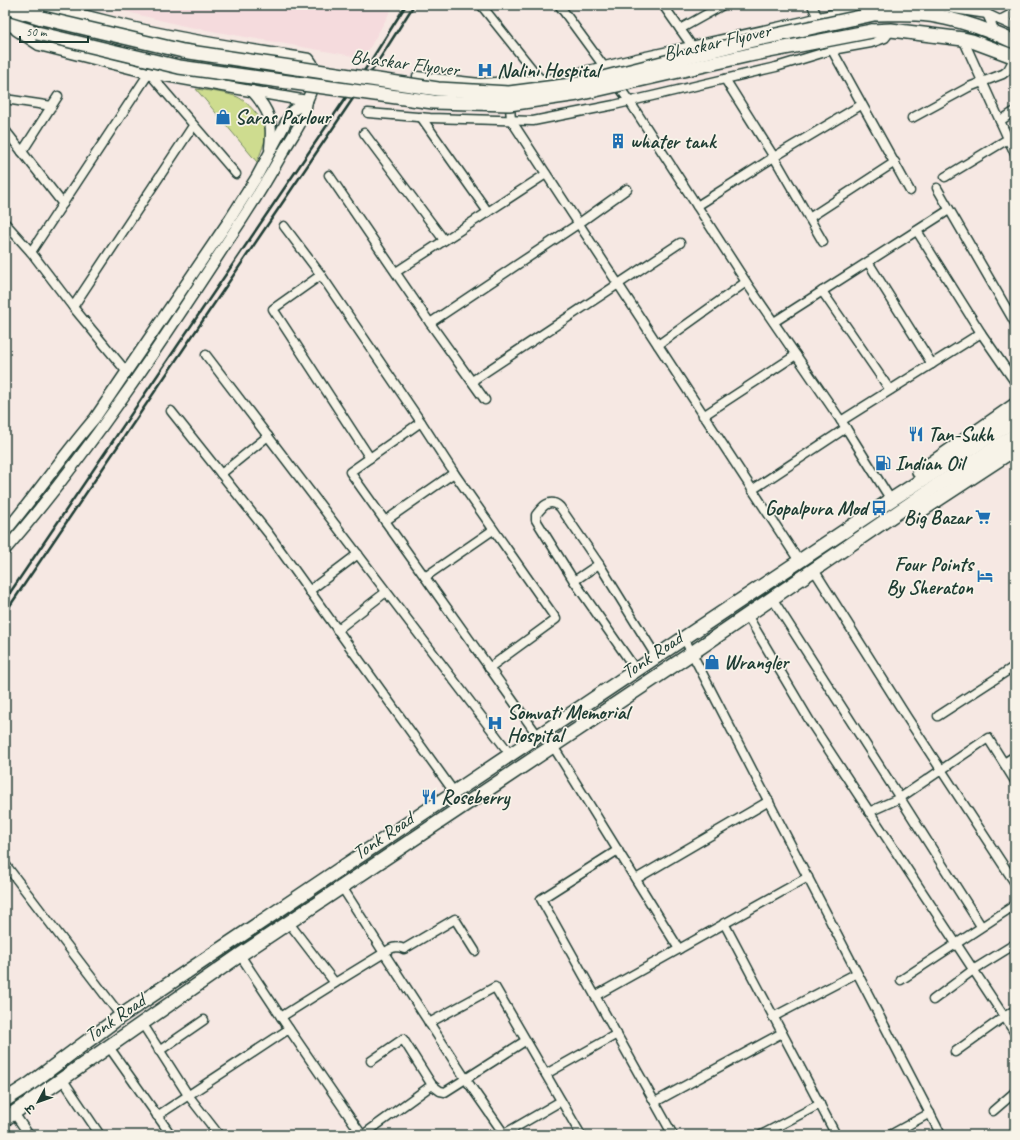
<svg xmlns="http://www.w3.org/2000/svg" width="1020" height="1140" font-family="Caveat,'Playpen Sans Deva',sans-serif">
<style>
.built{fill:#f5dbdd}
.green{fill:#cedc8f;stroke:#768c62}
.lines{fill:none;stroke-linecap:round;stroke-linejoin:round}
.minor-casing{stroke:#1f3d34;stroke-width:11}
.tertiary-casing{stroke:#1f3d34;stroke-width:13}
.primary-casing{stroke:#1f3d34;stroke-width:16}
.minor{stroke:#f7f3e8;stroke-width:8}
.tertiary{stroke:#f7f3e8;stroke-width:10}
.primary{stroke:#f7f3e8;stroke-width:13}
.rail{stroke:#1f3d34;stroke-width:2.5}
.primary-bridge-casing{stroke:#1f3d34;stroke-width:16;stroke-linecap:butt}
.primary-bridge{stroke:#f7f3e8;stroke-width:13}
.labels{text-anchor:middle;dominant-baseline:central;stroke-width:3.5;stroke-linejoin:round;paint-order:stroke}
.street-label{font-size:20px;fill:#1f3d34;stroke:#f7f3e8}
.poi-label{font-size:20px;font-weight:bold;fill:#1f3d34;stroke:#f7f3e8;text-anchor:start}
</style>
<rect width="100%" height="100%" fill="#f6e8e3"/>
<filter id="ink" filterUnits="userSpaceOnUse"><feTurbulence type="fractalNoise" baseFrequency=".025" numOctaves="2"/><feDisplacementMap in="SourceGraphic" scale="8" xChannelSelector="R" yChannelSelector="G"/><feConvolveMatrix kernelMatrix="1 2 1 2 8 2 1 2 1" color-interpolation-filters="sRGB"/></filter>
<g filter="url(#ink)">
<path class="built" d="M99,5h295l-30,53 -180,-32z"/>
<path class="green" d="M196,89c13,2 27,3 39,7 11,3 30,25 31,36 0,9 -6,22 -9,30z"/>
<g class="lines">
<defs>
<g id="minor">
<path d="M481,5l59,74"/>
<path d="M559,5l71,97 116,180 100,146 45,72"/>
<path d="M663,5l29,41"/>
<path d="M812,5l6,13"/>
<path d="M911,5l30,2 46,7 28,13"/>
<path d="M983,5l13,29"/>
<path d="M1000,20l15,-8"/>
<path d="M680,29l43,-24"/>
<path d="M963,39l52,115"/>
<path d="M832,50l78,141"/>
<path d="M417,76l63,7 76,-5 81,-20 167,-37 51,-13 17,-3"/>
<path d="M725,79l49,78 49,85"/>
<path d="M508,81l3,39c95,148 191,295 288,441"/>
<path d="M5,99l47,7"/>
<path d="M368,113l62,5 103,3 81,-16 162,-38 56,-17 39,-7 14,-5 6,-8"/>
<path d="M421,117l67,95"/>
<path d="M912,118l57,-31 34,-13 5,-4 7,-13"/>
<path d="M1000,121l15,-10"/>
<path d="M5,130l58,74"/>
<path d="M364,133l80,107"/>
<path d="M22,152l36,-56"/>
<path d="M329,175l101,148 55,77"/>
<path d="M945,177l63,-38"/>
<path d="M937,188l78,135"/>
<path d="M697,206l77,-49 87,-52"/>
<path d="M809,218l86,-56"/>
<path d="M5,223l26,29 42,55 53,64"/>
<path d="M284,226l37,49 100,147 33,51 102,146 -67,49"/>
<path d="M917,231l64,102 34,49"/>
<path d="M31,252l118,-179 87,101"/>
<path d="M868,262l64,102"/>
<path d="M396,272l150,-98"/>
<path d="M321,275l-48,34 97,149"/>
<path d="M822,291l68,99"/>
<path d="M73,307l120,-181"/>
<path d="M774,322l175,-112"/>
<path d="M430,323l148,-99 49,-35"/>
<path d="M658,345l88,-63"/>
<path d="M206,355l304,399"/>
<path d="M472,381l208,-138"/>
<path d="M171,411l97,122 186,259"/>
<path d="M703,416l93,-61"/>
<path d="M841,421l140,-88"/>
<path d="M454,473l-69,48 153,215"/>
<path d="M221,474l47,-38"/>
<path d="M752,490l94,-62"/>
<path d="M385,521l-35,-49 71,-50"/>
<path d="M814,570l92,146 109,167"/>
<path d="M425,577l68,-47"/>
<path d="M574,581l25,-17"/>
<path d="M309,591l49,-37"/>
<path d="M772,598l128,200 81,128"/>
<path d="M747,615l64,108 204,310"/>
<path d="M337,630l49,-38"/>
<path d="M684,638l257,497"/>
<path d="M636,670l-62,-89 -38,-61v-5c6,-8 14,-18 24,-8l39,57 57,92"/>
<path d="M938,716l77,-50"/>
<path d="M553,746l126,203"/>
<path d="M1004,763l11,-7"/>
<path d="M869,812l31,-14 88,-60 27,43"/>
<path d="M618,850l-77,49 132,236"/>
<path d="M5,864l116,152"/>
<path d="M636,879l133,-78"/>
<path d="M289,923l46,60 49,-30 -42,-66"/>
<path d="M724,923l112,212"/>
<path d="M475,951l-20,-32 -51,30c-8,-4 -13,-1 -20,4l81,125 39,56 57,-33"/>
<path d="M240,955l49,74 73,106"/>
<path d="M901,980l114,-75"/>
<path d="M595,996l213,-119"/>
<path d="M933,1000l40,-30 42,-26"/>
<path d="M281,1017l54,-34"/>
<path d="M773,1017l84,-44"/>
<path d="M142,1023l46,72 31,40"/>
<path d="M429,1023l66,-36 86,148"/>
<path d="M109,1047l62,88"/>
<path d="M159,1051l45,-31"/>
<path d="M955,1052l49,-35 11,-7"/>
<path d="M371,1061l32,-22 29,46"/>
<path d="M546,1074l71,-40"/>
<path d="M63,1080l37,55"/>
<path d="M655,1102l127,-69"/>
<path d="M993,1111l22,-19"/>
<path d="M14,1113l15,22"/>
<path d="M157,1116l132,-87"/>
<path d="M363,1135l69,-50 8,6 5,1 80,-51"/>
<path d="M761,1135l59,-31"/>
<path d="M890,1135l40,-22"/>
</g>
<g id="tertiary">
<path d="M16,30l23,15 110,28 158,28"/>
<path d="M252,91c18,20 21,30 18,57"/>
<path d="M5,532c31,-37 58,-77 90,-114l135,-199 26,-41 36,-67 15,-10"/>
<path d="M5,550c83,-96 153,-202 222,-308 21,-31 41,-63 59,-95 6,-10 14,-21 18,-32 2,-4 2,-10 3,-14 6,-16 14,-27 2,-42 -56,-9 -110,-17 -165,-29 -37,-8 -74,-20 -112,-25"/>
</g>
<g id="primary">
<path d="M5,7l37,11"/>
<path d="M874,14c23,0 47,-2 71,4 24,5 48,14 70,24"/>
<path d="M5,23l32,10"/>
<path d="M872,31l19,-1 72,9 9,2 43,16"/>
<path d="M919,472l96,-67"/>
<path d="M905,508l17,2 93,-61"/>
<path d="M5,1100l25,-16 91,-68 563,-378 207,-138 124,-80"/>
<path d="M5,1119l235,-164 452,-302 244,-167 79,-51"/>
</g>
</defs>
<use href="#minor" class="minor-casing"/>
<use href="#tertiary" class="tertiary-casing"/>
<use href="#primary" class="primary-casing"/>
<use href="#minor" class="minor"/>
<use href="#tertiary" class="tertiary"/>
<use href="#primary" class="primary"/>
<g class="rail">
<path d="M5,600l365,-538 36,-57"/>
<path d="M5,613l372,-550 37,-58"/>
</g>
<defs>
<g id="primary-bridge">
<path d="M42,18l141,33 255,38 71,4 70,-9 170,-43 125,-27"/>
<path d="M37,33l142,34 254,35 76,2 69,-10 171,-39 123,-24"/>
</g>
</defs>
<use href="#primary-bridge" class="primary-bridge-casing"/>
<use href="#primary-bridge" class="primary-bridge"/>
</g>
</g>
<defs>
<symbol id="hospital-bare" viewBox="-9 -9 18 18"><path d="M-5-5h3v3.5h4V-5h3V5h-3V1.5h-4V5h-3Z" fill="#1f6fb2" stroke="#f7f3e8" stroke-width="2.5" paint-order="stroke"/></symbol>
<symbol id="shop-bare" viewBox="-9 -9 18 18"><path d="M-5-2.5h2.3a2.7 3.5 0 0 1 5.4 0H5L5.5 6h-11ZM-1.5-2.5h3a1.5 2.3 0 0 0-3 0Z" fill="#1f6fb2" stroke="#f7f3e8" stroke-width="2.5" paint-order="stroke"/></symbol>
<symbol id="building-bare" viewBox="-9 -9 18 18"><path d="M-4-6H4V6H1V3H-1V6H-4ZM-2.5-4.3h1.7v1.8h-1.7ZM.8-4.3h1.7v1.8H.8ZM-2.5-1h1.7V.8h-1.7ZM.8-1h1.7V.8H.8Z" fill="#1f6fb2" stroke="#f7f3e8" stroke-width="2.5" paint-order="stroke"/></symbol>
<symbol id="restaurant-bare" viewBox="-9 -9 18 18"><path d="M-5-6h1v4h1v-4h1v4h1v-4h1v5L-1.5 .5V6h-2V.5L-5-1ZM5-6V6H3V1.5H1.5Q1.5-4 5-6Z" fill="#1f6fb2" stroke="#f7f3e8" stroke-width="2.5" paint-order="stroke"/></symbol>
<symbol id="fuel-bare" viewBox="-9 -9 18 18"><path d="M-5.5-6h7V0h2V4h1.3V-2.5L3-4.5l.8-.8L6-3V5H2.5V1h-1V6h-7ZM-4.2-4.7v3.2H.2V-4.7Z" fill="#1f6fb2" stroke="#f7f3e8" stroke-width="2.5" paint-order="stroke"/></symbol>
<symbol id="bus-bare" viewBox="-9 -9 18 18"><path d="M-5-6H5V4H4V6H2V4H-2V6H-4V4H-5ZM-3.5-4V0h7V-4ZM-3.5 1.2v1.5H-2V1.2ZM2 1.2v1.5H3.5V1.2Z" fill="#1f6fb2" stroke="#f7f3e8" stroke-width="2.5" paint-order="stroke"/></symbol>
<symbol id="supermarket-bare" viewBox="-9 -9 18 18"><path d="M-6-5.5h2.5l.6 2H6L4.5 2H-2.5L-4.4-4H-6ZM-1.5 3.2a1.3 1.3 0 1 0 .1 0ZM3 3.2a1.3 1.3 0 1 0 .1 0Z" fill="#1f6fb2" stroke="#f7f3e8" stroke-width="2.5" paint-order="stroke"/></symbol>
<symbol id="hotel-bare" viewBox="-9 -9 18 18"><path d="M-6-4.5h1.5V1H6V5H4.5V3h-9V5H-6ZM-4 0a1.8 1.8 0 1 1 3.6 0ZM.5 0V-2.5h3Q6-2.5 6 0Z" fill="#1f6fb2" stroke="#f7f3e8" stroke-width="2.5" paint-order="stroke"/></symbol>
</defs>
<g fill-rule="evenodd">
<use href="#hospital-bare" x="474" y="59" width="22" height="22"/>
<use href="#shop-bare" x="212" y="106" width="22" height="22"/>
<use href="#building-bare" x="607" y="130" width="22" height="22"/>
<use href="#restaurant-bare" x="905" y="423" width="22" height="22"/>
<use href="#fuel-bare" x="872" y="452" width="22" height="22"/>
<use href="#bus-bare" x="868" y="497" width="22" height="22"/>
<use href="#supermarket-bare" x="972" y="506" width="22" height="22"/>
<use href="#hotel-bare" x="974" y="565" width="22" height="22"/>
<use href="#shop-bare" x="701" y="651" width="22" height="22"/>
<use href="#hospital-bare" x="484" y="712" width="22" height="22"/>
<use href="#restaurant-bare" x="418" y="786" width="22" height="22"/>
</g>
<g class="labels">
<g class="street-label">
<text transform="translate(717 42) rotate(-13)">Bhaskar Flyover</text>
<text transform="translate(405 63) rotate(7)">Bhaskar Flyover</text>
<text transform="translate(652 655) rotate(-34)">Tonk Road</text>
<text transform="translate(383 836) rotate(-34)">Tonk Road</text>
<text transform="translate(115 1018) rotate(-35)">Tonk Road</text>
</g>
<g class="poi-label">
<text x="497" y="70">Nalini Hospital</text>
<text x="235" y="117">Saras Parlour</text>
<text x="630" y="141">whater tank</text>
<text x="928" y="434">Tan-Sukh</text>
<text x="895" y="463">Indian Oil</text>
<text x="867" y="508" text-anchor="end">Gopalpura Mod</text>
<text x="971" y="517" text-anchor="end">Big Bazar</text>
<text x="973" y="564" text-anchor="end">Four Points<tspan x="973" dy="23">By Sheraton</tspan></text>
<text x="724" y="662">Wrangler</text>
<text x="507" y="712">Somvati Memorial<tspan x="507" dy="23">Hospital</tspan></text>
<text x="441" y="797">Roseberry</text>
</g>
</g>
<rect width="1020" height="1140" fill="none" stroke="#f7f3e8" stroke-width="20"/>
<rect x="10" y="10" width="1000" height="1120" fill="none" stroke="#1f3d34" stroke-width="1.5" filter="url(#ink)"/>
<g transform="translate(38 1102) rotate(229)" stroke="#f7f3e8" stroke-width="3" paint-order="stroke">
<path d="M0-3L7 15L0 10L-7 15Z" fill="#1f3d34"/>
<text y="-6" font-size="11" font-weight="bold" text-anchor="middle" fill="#1f3d34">उ</text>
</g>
<path d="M20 36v6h68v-6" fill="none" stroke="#1f3d34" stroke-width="2"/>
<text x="26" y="36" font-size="12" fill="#1f3d34" stroke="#f7f3e8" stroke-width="3" paint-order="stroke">50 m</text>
</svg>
